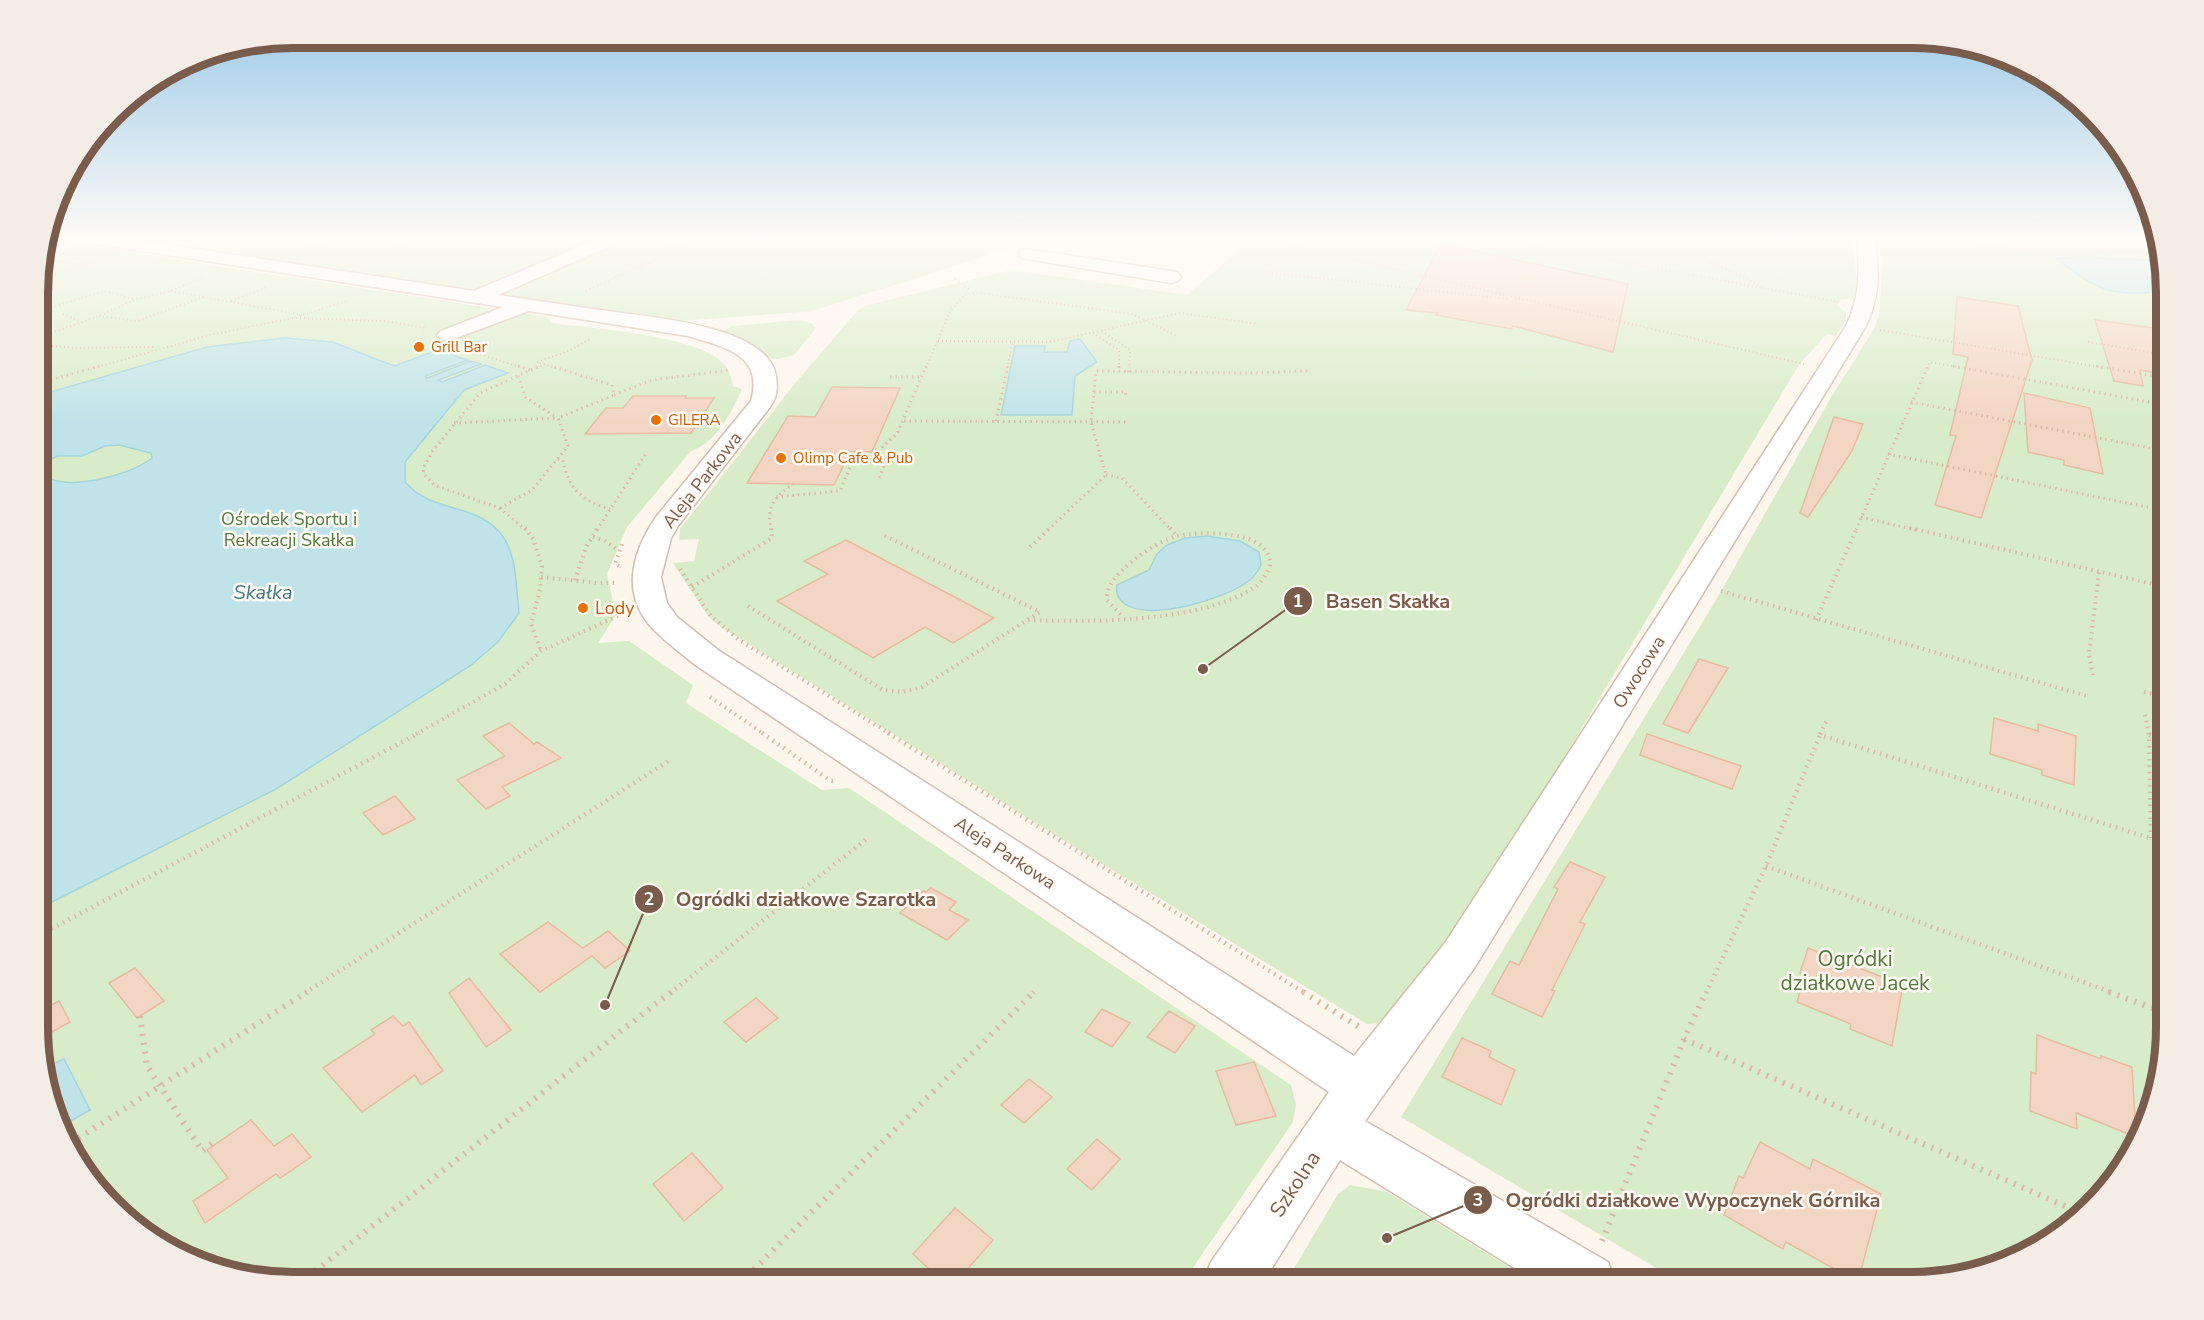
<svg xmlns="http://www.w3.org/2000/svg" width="2204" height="1320" font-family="'Nunito Sans',sans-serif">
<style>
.green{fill:#d8ecc9}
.water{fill:#bfe3e8;stroke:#a5d3da;stroke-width:1.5}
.building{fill:#f3d5c3;stroke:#e6bba3;stroke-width:1.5}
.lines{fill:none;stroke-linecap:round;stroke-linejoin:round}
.minor-casing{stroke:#d1beb0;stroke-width:3}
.path-far4{stroke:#d9b8a5;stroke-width:2;stroke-dasharray:1 3;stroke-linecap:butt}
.path-far3{stroke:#d9b8a5;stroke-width:3;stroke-dasharray:1.5 4;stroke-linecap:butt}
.path-far2{stroke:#d9b8a5;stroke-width:4;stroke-dasharray:1.5 4.5;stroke-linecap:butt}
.path-far1{stroke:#d9b8a5;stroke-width:4.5;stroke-dasharray:1.5 5;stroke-linecap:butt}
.path{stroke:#d9b8a5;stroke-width:6;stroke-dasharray:2 7;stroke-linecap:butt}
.minor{fill:#fff;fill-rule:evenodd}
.food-dot{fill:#e8710a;stroke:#fffaf3;stroke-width:2}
.labels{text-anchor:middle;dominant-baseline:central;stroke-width:5;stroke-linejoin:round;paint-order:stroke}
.far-food-label{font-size:15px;fill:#c56008;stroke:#fffaf3;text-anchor:start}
.street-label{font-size:18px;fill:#7a5c4d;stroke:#fffaf3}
.park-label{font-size:18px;fill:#537a41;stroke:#fffaf3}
.food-label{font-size:18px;fill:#c56008;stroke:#fffaf3;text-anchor:start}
.water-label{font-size:20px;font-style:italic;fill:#437c86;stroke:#fffaf3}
.near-park-label{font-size:21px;fill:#537a41;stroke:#fffaf3}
.near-street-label{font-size:21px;fill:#7a5c4d;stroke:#fffaf3}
.rim{fill:none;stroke:#7a5c4d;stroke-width:8}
.leader{fill:none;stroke:#7a5c4d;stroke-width:2}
.callout-dot{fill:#7a5c4d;stroke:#fffaf3;stroke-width:2}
.mark-label{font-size:18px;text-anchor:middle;font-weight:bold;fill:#fff}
.callout-label{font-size:20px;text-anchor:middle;font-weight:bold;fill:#7a5c4d;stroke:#fffaf3;stroke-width:5;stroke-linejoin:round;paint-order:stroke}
</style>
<rect width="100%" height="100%" fill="#fdf6ec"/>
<g class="green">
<path d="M46,239l501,78 4,6c43,6 138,11 170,38 8,7 10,16 12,25l9,3c-10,23 -26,54 -51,62l-64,76 -20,47 9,41 -18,28 31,-2 64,44 -7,18 136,87 27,-2 442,297 5,20 -3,17 -110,160h-891l-66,-8 -61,-26 -85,-79 -40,-109v-787l11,-4 -11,-2z"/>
<path d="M125,239h901l-18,10 -196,62 -131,10 -333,-47z"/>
<path d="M1252,239h601l-2,2 9,56 -19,3 -4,5 9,8v6l-10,17 -9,-2 -27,29 -281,470 -128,190 -24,1 -304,-184 -345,-215 -10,-9 -35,-53 21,-2 5,-22 -20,1 1,-11 112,-142 66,-77 7,-4 147,-36 175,25z"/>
<path d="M1872,239h88l69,12 -3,-3h63l72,3 5,25v768l-34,111 -41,53 -52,40 -111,34h-248l-279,-165 315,-517 114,-201 44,-70 5,-15 4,-54z"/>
<path d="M798,320l13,3 5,5 -22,27 -16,4 -9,-1 -17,-12 -30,-14 10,-6z"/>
<path d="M1350,1185l37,7 146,90h-247l52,-88z"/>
</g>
<g class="water">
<path d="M2086,257l77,4 3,29c-50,9 -72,0 -110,-32z"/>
<path d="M285,338l48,4 61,24 44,-16 30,10 -43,16 2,2 44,-17 10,3 -43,16 4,2 43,-17 23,8 -44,17 -59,72v20c14,16 31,21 52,27 61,15 57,54 62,104l-21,29 -28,24 -194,123 -236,119v-436c19,23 92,3 112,-14l-1,-5 -32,-8 -14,1 -23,10h-25l-17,10v-71l167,-48z"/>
<path d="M1080,339l17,23 -22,14 -3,39h-71l14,-69h30l-1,6h23l3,-11z"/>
<path d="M1207,536l33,5 19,11 2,13c-3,6 -6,11 -11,15 -22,18 -100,42 -125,24 -7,-5 -10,-11 -8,-19l32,-15 8,-16 10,-9 18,-7z"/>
<path d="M64,1059l26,51 -26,15 -22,-59 1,2z"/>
</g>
<g class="building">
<path d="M1441,244l187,40 -15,68 -100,-26 -2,3 -75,-14 1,-2 -31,-3z"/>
<path d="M1957,297l61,9 14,54 -51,158 -46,-13 21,-69 -6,-1 18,-78 -15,-3z"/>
<path d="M2095,320l59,8 12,21v26l-26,-5 3,16 -29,-5z"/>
<path d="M832,387l68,1 -28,64h-22l-16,33 -87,-2 41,-67 27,1z"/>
<path d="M2024,393l66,15 13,66 -39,-9v-5l-36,-8z"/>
<path d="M633,396h53l-1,2h29l-23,35 -106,1 21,-26h17z"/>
<path d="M1834,417l29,7 -11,27 -44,66 -8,-4z"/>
<path d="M846,540l120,63 28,15 -41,25 -28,-16 -52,31 -96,-57 51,-27 -24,-13z"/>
<path d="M1699,659l29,9 -40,65 -25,-9z"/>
<path d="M1994,718l44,13v-7l38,12 -2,49 -32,-10v-5l-52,-16z"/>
<path d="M509,723l25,21 3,-2 24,16 -59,29 8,9 -24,13 -29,-29 48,-24 -22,-20z"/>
<path d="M1647,734l94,32 -9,23 -92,-34z"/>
<path d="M395,796l20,23 -32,16 -20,-22z"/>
<path d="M1570,862l35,15 -25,45 5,2 -33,66 3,1 -13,26 -50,-23 18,-33 9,4 39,-76 -4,-2z"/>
<path d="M931,888l25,14 -7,8 19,10 -21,20 -47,-27 23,-22 3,1z"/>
<path d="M548,922l35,26 25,-17 22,20 -25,17 -13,-12 -52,36 -40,-38z"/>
<path d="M1808,948l95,37 -11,61 -42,-17 1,-5 -54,-22 8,-27 -5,-2z"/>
<path d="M135,968l29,33 -27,17 -28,-35z"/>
<path d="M469,978l42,52 -25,17 -37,-54z"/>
<path d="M756,998l22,20 -32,24 -22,-20z"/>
<path d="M59,1001l11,21 -30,17v-28z"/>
<path d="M1102,1009l28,14 -18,24 -27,-15z"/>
<path d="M1169,1011l26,15 -20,27 -28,-16z"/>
<path d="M393,1016l10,10 6,-4 34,49 -22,14 -6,-10 -53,37 -39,-44 52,-34 -4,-4z"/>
<path d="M2037,1035l64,24v-3l31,11 4,70 -60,-24 1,16 -47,-18 1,-39 5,2z"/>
<path d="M1462,1038l29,13 -2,6 26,13 -14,35 -59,-28z"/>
<path d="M1254,1062l22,54 -40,9 -20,-54z"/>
<path d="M1029,1079l23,18 -28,26 -23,-18z"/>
<path d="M251,1120l23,26 18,-12 19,23 -31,21 -4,-4 -71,49 -12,-22 35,-23 -21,-28z"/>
<path d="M1097,1139l23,20 -28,31 -25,-21z"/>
<path d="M1760,1142l50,27 3,-10 68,35 -23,88 -72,-40 -3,7 -59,-34 15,-39 4,2z"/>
<path d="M692,1153l31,35 -39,33 -31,-37z"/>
<path d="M955,1208l38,32 -37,42h-13l-30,-28z"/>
</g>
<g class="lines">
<defs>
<g id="minor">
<path d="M87,239h43l344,52 123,-52h24l-3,4 -120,52c37,5 73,11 110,16 40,6 160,14 168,65 2,11 1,22 -6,31l-92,119 -7,12 -10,39 6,26 10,14 41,33 636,406 91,-113 401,-617c14,-29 14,-55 11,-87h18c4,31 5,58 -9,87l-391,641 -110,154 243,141 8,20h-79l-197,-122 -77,122h-60l8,-20 118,-170 -635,-428c-13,-11 -27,-21 -39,-33 -35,-35 -24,-77 1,-114l95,-116c13,-47 -27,-54 -63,-65l-159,-25 -81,30 -7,-2 -4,-4 4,-4 62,-24 -407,-63 -6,-1z"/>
<path d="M1027,249l144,22 7,2 3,4 -3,4 -7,2 -150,-25 -3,-4 3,-4z"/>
</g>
</defs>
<use href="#minor" class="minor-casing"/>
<g class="path-far4">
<path d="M261,239l11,2"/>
<path d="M523,239l17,6"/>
<path d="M1496,239l343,63"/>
<path d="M1664,239l99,48"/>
<path d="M634,240l46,7"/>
<path d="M1285,244l519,120"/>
<path d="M1994,245l41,5 126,3"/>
<path d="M303,246l62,4 113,-11"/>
<path d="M42,251l30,-10"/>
<path d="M40,259l42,6"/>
<path d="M44,259l32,-10"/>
<path d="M62,262l21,-6"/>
<path d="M1264,272l244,27"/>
<path d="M955,279l14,10"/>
<path d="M40,280l56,-19"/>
<path d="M171,291l131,24"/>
<path d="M586,291l114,-52"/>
<path d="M231,301l36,-14"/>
<path d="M40,311l64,-20 30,8"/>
<path d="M63,314l19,8"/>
<path d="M99,316l38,5 67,-24"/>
<path d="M296,318l89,3 41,7"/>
<path d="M1880,330l225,38"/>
<path d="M1102,331l28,19 -1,18"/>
<path d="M1093,333l26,17v18"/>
<path d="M40,337l59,-21 35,-16 36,-9 33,-13"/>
<path d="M938,341l111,1 131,-29 78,11"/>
<path d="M2088,342l78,13"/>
<path d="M40,345l36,3 80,-1"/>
<path d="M469,351l54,17"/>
<path d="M94,368l116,-33 83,-17 54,-17"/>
<path d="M537,368l8,-4"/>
<path d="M556,368l-19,-6 32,-11 21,-12"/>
<path d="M926,368l24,-57 16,-17 13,-1 153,21 45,22"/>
<path d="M1007,368l6,-26"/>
<path d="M1927,368l3,-6 32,6"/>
</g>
<g class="path-far3">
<path d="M518,366l12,4"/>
<path d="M1119,366v6"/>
<path d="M1953,366l213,39"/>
<path d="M2096,366l70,12"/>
<path d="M1129,372v-6"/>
<path d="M518,376l7,21 31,20"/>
<path d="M890,377h32"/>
<path d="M40,383l59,-17"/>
<path d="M1094,392h32l-1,5"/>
<path d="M614,395l38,-15 78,-10"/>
<path d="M1911,402l255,49"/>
<path d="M904,421l222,1"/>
<path d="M996,421l12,-55"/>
<path d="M454,423l104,-5"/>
<path d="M1888,454l278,57"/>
<path d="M876,457l8,-12 13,-11 29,-68"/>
<path d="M558,459l5,1c5,29 19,41 47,49"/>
<path d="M1106,475l16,3 49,52"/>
<path d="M776,497l64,-6 14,-34 33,1 -9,23"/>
<path d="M500,508l32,-18 36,-44 -10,-28 56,-23 -2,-10 -61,-19"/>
<path d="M1861,517l55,13"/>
<path d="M526,530l-27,-22 -65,-23 -10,-11 -1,-5 9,-17 48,-59 60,-27"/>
<path d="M597,530l50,-78"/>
<path d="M772,530c-8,-22 4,-34 21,-46"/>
<path d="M1048,530l58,-55 -15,-53 5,-51 150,2 63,-2"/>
<path d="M1856,530l72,-164"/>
</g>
<g class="path-far2">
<path d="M525,528l8,11 9,27 -2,23 -9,35 10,27"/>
<path d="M1170,528l7,8"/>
<path d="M1910,528l256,59"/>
<path d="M593,537l11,3 14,10"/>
<path d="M1030,547l20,-19"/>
<path d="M619,566l-4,-2 7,-20"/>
<path d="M680,569l31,47 28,24 151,94"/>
<path d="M541,577l57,6h19"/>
<path d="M575,580l11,-33 12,-19"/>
<path d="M692,587l80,-49 -1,-10"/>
<path d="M1721,591l366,105"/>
<path d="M748,606l135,84 19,2 20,-5 118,-75 -159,-78"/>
<path d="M1028,620c65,2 172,3 227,-33 6,-4 14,-16 15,-22 2,-36 -71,-34 -93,-29 -21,5 -74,40 -70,64l16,17"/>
<path d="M1816,620l41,-92"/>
<path d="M2093,675l-4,-21 10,-83"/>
<path d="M2144,692l22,5"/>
<path d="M710,697l54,37"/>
<path d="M2145,715l4,19"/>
<path d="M416,734l89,-50 36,-33 85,-39"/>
<path d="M1820,734l7,-14"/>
</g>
<g class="path-far1">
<path d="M762,733l69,48h7"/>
<path d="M888,733l417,260"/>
<path d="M1821,733l-1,2 346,108"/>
<path d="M2149,733l2,105"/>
<path d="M2149,735l17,5"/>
<path d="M1766,866l347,127"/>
<path d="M40,935l379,-202"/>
<path d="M305,993l365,-233"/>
<path d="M670,993l198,-155"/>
<path d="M1033,993l4,-4"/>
<path d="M1706,993l60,-127 54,-131"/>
</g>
<g class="path">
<path d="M1303,992l56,35"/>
<path d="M2109,992l57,21"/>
<path d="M140,1016l7,50 55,85 11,-8 1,2"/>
<path d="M1684,1039l399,175"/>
<path d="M71,1143l236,-151"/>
<path d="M1602,1241l82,-202 22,-47"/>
<path d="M1631,1274l13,8"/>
<path d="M301,1282l370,-290"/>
<path d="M741,1282l293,-290"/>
</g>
<use href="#minor" class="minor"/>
</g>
<linearGradient id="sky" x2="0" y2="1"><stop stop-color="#97c7e8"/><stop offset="0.56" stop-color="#fefbf6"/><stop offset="1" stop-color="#fefbf6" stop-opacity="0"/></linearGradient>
<rect width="2204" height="424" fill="url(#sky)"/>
<g class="food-dot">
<circle cx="419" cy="347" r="6"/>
<circle cx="656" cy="420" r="6"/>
<circle cx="781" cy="458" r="6"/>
<circle cx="583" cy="608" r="6"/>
</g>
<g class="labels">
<g class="far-food-label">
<text x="431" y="347">Grill Bar</text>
<text x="668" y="420">GILERA</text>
<text x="793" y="458">Olimp Cafe &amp; Pub</text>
</g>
<g class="street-label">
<text transform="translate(702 480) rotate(-52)">Aleja Parkowa</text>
<text transform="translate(1639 672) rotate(-58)">Owocowa</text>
<text transform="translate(1005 853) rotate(33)">Aleja Parkowa</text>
</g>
<g class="park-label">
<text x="289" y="519">Ośrodek Sportu i<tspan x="289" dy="21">Rekreacji Skałka</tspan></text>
</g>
<g class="food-label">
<text x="595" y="608">Lody</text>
</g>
<g class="water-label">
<text x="263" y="592">Skałka</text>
</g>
<g class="near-park-label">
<text x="1855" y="959">Ogródki<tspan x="1855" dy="24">działkowe Jacek</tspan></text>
</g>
<g class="near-street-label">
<text transform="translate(1295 1184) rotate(-57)">Szkolna</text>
</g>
</g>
<path d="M0 0H2204V1320H0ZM293 48H1911A245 245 0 0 1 2156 293V1027A245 245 0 0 1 1911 1272H293A245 245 0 0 1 48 1027V293A245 245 0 0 1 293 48Z" fill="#f4ede6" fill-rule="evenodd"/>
<path class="rim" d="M293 48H1911A245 245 0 0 1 2156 293V1027A245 245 0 0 1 1911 1272H293A245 245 0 0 1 48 1027V293A245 245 0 0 1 293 48Z"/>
<path class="leader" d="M1203 669L1298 601M605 1005L649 899M1387 1238L1478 1200"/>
<g class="callout-dot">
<circle cx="1203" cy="669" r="6"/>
<circle cx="605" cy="1005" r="6"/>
<circle cx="1387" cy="1238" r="6"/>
<circle cx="1298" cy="601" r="15"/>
<circle cx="649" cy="899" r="15"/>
<circle cx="1478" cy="1200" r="15"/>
</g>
<g class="mark-label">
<text x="1298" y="607">1</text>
<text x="649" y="905">2</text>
<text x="1478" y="1206">3</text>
</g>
<g class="callout-label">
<text x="1388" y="608">Basen Skałka</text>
<text x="806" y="906">Ogródki działkowe Szarotka</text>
<text x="1693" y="1207">Ogródki działkowe Wypoczynek Górnika</text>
</g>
</svg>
